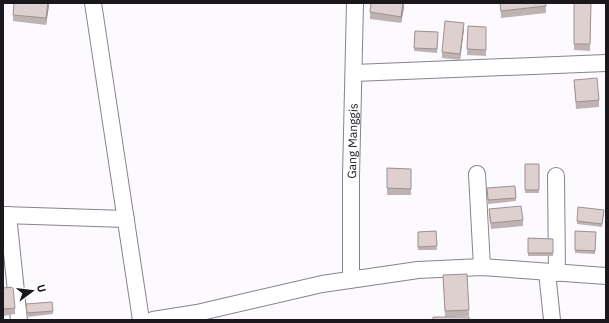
<svg xmlns="http://www.w3.org/2000/svg" width="609" height="323" font-family="'IBM Plex Sans',sans-serif">
  <rect width="100%" height="100%" fill="#fcfaff"/>
  <g fill="none" stroke-linecap="round" stroke-linejoin="round">
    <g stroke="#87838d" stroke-width="18">
      <g id="minor">
        <path d="M93 3 141 320"/>
        <path d="M354 73 606 63"/>
        <path d="M477 174 482 267"/>
        <path d="M556 176 557 273"/>
        <path d="M3 215 126 219"/>
        <path d="M8 215 19 320"/>
        <path d="M547 272 552 320"/>
        <path id="s1" d="M351 279V176L355 3"/>
        <path d="M153 320 197 313 322 284 418 270 482 267 606 276"/>
      </g>
    </g>
    <use href="#minor" stroke="#fff" stroke-width="16"/>
  </g>
  <path fill="#beb3b1" d="M49 3 46 25 13 21V15Z
    M404 3V7L401 23 370 19V12Z
    M500 3H546V13L501 18Z
    M574 3H591L590 51 574 50Z
    M468 26 486 27V56L467 55Z
    M464 29 460 60 442 58V52Z
    M415 31 438 32 437 53 414 51Z
    M574 80 599 100V107L576 109Z
    M525 164H539V193H525Z
    M387 168 411 169V195H387Z
    M487 192 516 198V201L488 204Z
    M489 209 523 220V226L491 229 489 216Z
    M604 213 602 227 577 224V221Z
    M436 231 437 250H418V232Z
    M575 231 596 232 595 254 575 253Z
    M528 238 553 239V256H528Z
    M443 275 469 310V316L445 317Z
    M3 288 15 308V314L3 316Z
    M26 304 53 311V314L27 317Z"/>
  <path fill="#9b9290" d="M48 3 49 6 46 25V18Z
    M403 3 404 7 401 23V17Z
    M464 23V29L460 60V54Z"/>
  <path fill="#ddd0ce" stroke="#9b9290" d="M14 3H48L46 18 13 15Z
    M371 3H403L401 17 370 12Z
    M500 3H546V6L501 11Z
    M574 3H591L590 44H574Z
    M445 21 464 23 460 54 442 52Z
    M468 26 486 27V50L467 49Z
    M415 31 438 32 437 49 414 48Z
    M597 78 599 100 576 102 574 80Z
    M525 164H539V190H525Z
    M387 168 411 169V189L387 188Z
    M515 186 516 198 488 200 487 188Z
    M521 206 523 220 491 223 489 209Z
    M578 207 604 210 602 224 577 221Z
    M436 231 437 246 418 247V232Z
    M575 231 596 232 595 251 575 250Z
    M528 238 553 239V253H528Z
    M467 274 469 310 445 311 443 275Z
    M13 287 15 308 3 309V288Z
    M52 302 53 311 27 313 26 304Z
    M433 317H469V320H433Z"/>
  <g text-anchor="middle" dominant-baseline="central" stroke-width="4" stroke-linejoin="round" paint-order="stroke">
    <g font-size="12" fill="#1a181c" stroke="#fff">
      <text stroke="none"><textPath href="#s1" startOffset="138">Gang Manggis</textPath></text>
    </g>
  </g>
  <rect width="609" height="323" fill="none" stroke="#1a181c" stroke-width="8"/>
  <g transform="translate(32 291) rotate(75)" stroke="#ffffff" stroke-width="3" paint-order="stroke">
  <path d="M0-3L7 15L0 10L-7 15Z" fill="#1a181c"/>
  <text y="-6" font-size="11" font-weight="bold" text-anchor="middle" fill="#1a181c">U</text>
  </g>
</svg>
